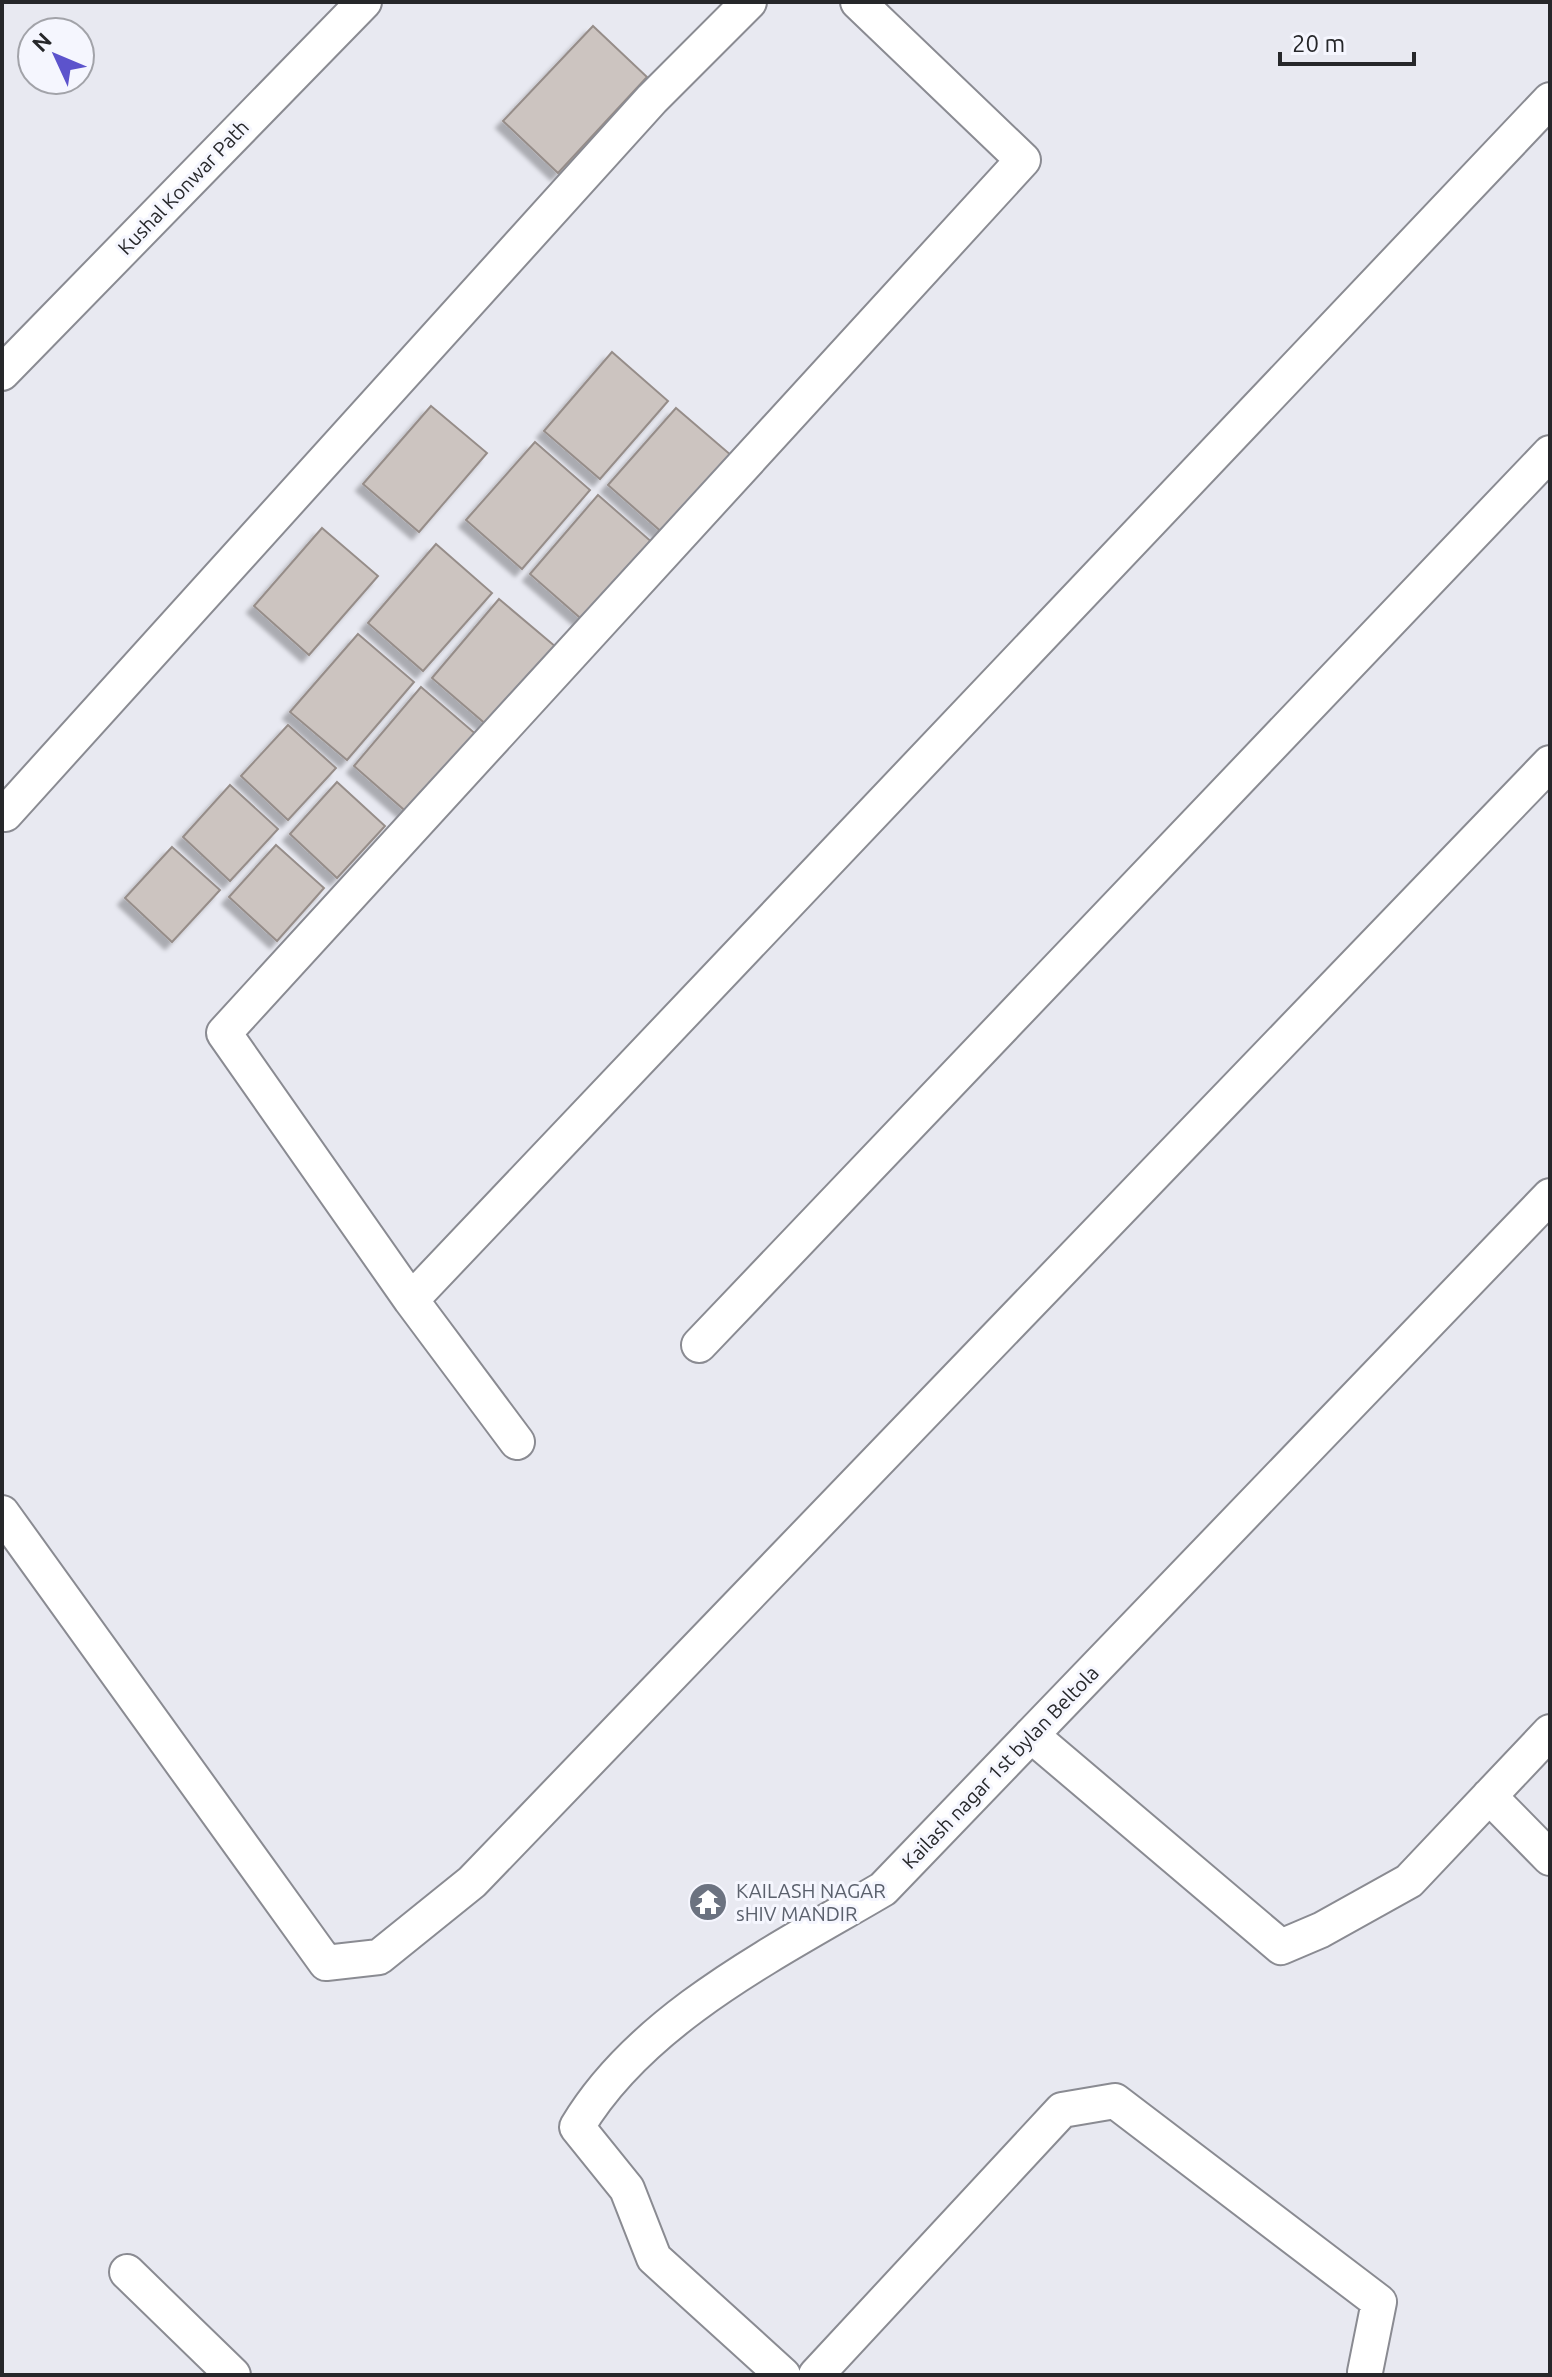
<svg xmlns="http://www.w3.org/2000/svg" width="1552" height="2377" font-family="Ubuntu,sans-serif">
  <defs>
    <filter id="shadow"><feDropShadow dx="-7" dy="7" stdDeviation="2" flood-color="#0004"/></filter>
  </defs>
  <rect width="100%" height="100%" fill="#e8e9f1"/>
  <path fill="#ccc4c0" stroke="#968d89" stroke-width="2" filter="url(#shadow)" d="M593 26 647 77 558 173 503 121Z
    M612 352 668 401 600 479 544 431Z
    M431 406 487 453 419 532 363 484Z
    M676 408 732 456 664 534 608 485Z
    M535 442 590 490 522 569 466 520Z
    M598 495 654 544 586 623 530 574Z
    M322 528 378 576 309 655 254 606Z
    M436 544 492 593 423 671 368 623Z
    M499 599 556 647 488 726 432 678Z
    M358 634 414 682 347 760 290 712Z
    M421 687 478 736 410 815 354 766Z
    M288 725 336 768 288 820 241 776Z
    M337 782 385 826 337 878 290 834Z
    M230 785 278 829 230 881 183 837Z
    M276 845 324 888 277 941 229 897Z
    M172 847 220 890 172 942 125 898Z"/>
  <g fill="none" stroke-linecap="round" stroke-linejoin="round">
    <g stroke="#8a8b92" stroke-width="38">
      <path id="street" d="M2 373 364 2
        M5 814 652 99 749 2
        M411 1300 1550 100
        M699 1345 1550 453
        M517 1442 411 1300 224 1033 1023 160 858 2
        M2 1513 326 1963 379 1957 472 1882 1550 763
        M1031 1735 1281 1947 1321 1930 1409 1881 1550 1732
        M1489 1796 1550 1858
        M127 2272 233 2375
        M783 2375 654 2258 627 2189 577 2127C642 2018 776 1952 883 1889L1550 1196
        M816 2375 1062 2110 1115 2101 1379 2302 1365 2372"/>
    </g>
    <use href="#street" stroke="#fff" stroke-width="34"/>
  </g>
  <defs>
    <g id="temple-disc" transform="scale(2)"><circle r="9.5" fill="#6b7280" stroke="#f5f6fe"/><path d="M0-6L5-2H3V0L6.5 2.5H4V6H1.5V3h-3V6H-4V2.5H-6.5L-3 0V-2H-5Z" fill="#fff"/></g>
  </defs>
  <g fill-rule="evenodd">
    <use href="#temple-disc" x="708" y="1902"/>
  </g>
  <g text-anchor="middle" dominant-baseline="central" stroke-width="6" stroke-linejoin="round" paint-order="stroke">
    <g font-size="20" fill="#26272a" stroke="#f5f6fe">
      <text transform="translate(183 187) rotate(-46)">Kushal Konwar Path</text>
      <text transform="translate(1000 1767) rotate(-46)">Kailash nagar 1st bylan Beltola</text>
    </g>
    <g font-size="20" fill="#5b616d" stroke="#f5f6fe" text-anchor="start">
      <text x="736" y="1890">KAILASH NAGAR<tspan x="736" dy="23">sHIV MANDIR</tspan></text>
    </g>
  </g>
  <rect width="1552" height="2377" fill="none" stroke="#26272a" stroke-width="8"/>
  <g transform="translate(56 56) rotate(314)"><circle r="38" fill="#f5f6fe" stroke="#a2a3a9" stroke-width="2"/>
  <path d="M0-6L14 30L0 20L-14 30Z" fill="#5c53cc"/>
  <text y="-12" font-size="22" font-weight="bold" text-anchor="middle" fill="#26272a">N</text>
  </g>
  <path d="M1280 52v12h134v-12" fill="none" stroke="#26272a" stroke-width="4"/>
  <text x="1292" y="52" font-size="24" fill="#26272a" stroke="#f5f6fe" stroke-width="6" paint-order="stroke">20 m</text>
</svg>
